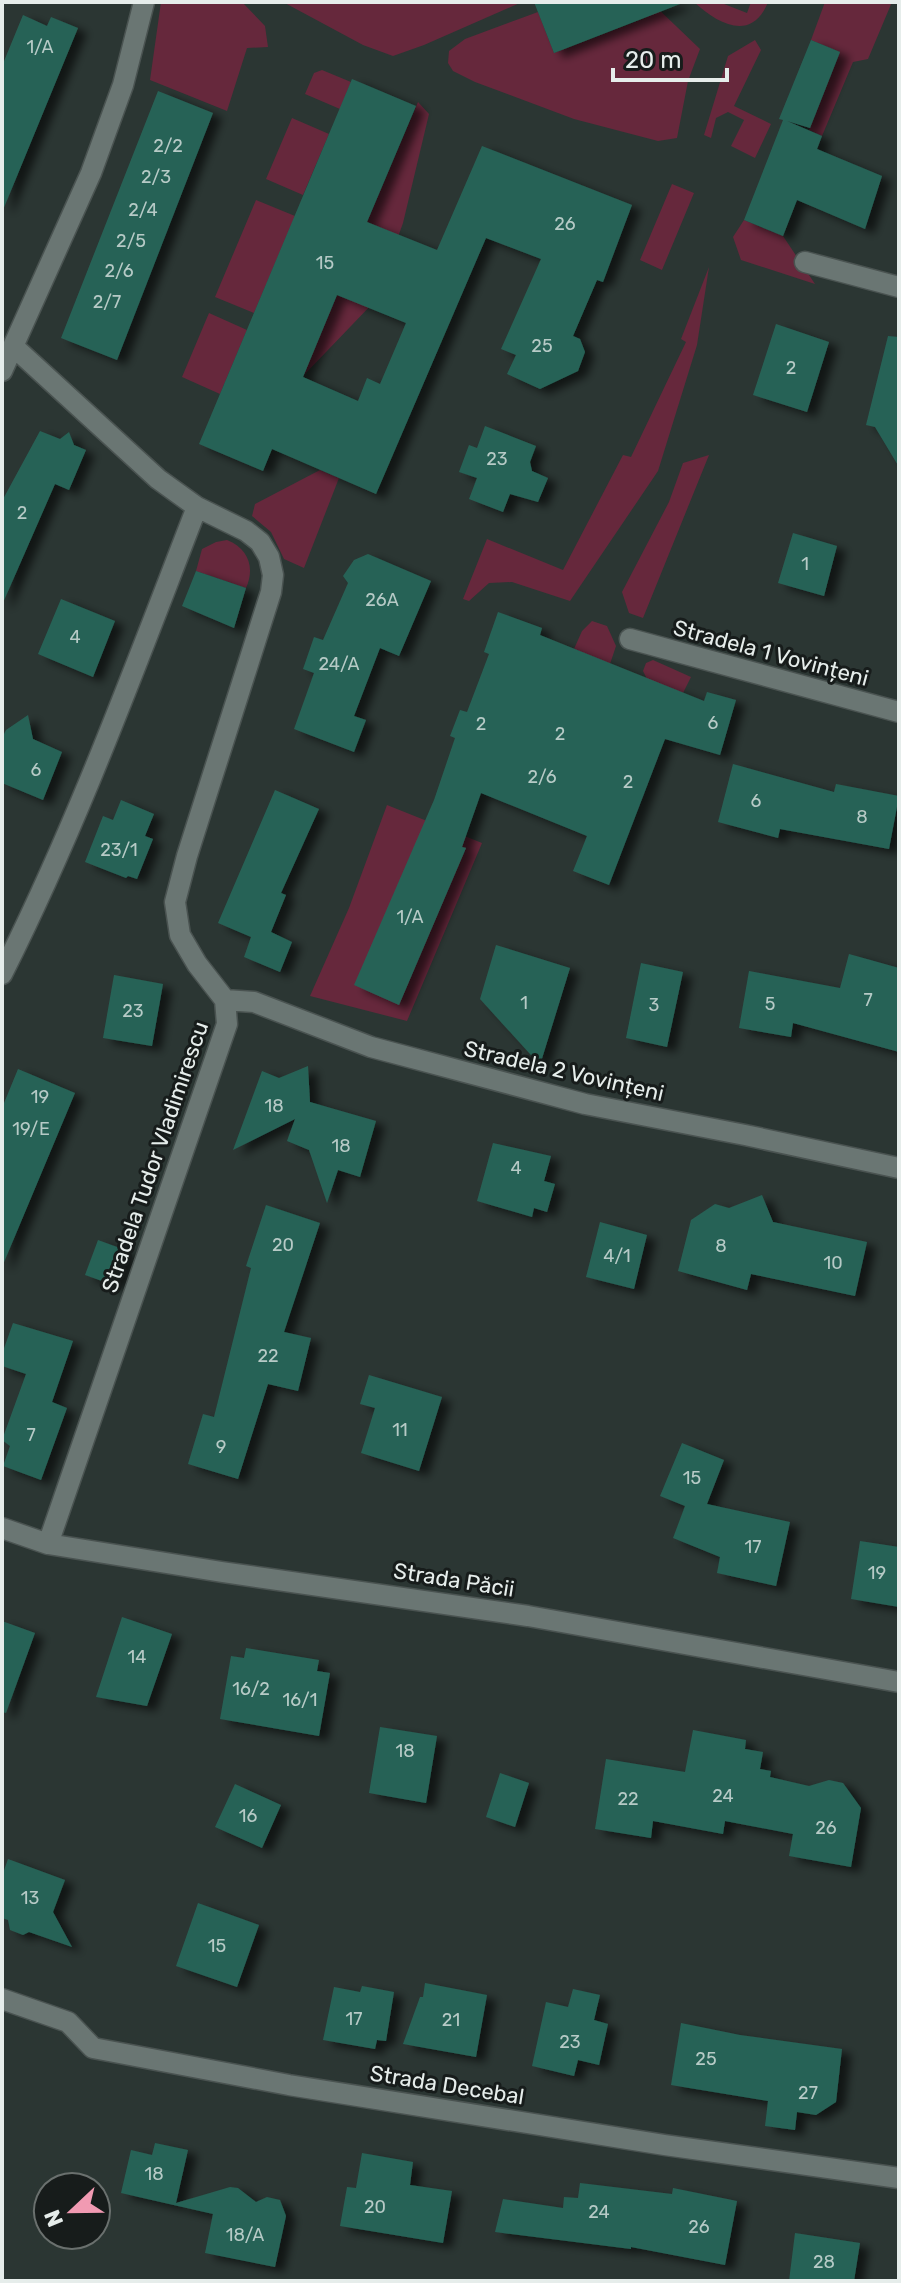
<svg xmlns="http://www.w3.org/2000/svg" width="901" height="2283" font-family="Rubik,sans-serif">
  <defs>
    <filter id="shadow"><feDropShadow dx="9" dy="5" stdDeviation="4" flood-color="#0009"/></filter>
  </defs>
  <rect width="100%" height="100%" fill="#2b3633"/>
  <path fill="#66283c" d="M161 2H242L265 26 268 47 247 48 227 111 150 80Z
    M283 2H522L424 45 393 56 363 45Z
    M694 2H719L747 13 751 2H768C752 42 719 25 694 2Z
    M825 2H892L868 59 853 62 822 136 809 130 840 52 811 40Z
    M653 4 700 49 688 81 677 138 658 141 574 119 475 82 453 71 448 63 449 51 465 39 538 12 554 53 645 18Z
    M755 40 761 50 734 106 771 124 755 158 731 146 744 120 728 112 716 118 711 138 704 135 728 56Z
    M322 70 351 82 340 109 305 94 314 73Z
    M418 102 429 114 403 223 375 301 303 376 337 295 358 303 389 231 367 222Z
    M292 118 329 134 303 195 266 179Z
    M672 184 694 193 662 270 640 260Z
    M256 200 295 216 254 313 215 297Z
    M744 220 783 236 815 284 741 260 733 237Z
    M709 267 697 345 658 471 570 601 512 582 489 583 469 601 463 599 487 539 563 570 623 455 631 457 686 342 681 339Z
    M209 313 247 330 220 394 182 377Z
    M709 455 643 618 629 613 622 592 669 502 683 463Z
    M320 470 339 478 304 568 284 559 271 532 252 516 255 504Z
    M227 540C249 549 255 568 246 588L196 571 202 549 216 542Z
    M592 621 607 626 616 646 610 664 574 649 582 631Z
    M653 660 691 677 683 693 647 679 643 671 646 663Z
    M387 805 482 843 407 1021 310 996 349 908Z"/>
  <path fill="#276256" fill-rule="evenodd" filter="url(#shadow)" d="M534 2H679L680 4 554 53Z
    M23 15 47 26 51 17 78 28 3 210 2 66Z
    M811 40 840 52 810 128 787 121 822 136 817 149 882 176 865 229 797 200 783 236 744 220 783 120 779 119Z
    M352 79 416 106 367 222 437 250 482 146 632 205 603 282 597 280 573 336 580 339 585 352 578 371 540 389 507 374 516 355 501 349 541 259 486 238 376 494 272 449 263 471 199 444ZM337 295 406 323 380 384 367 378 358 401 303 377Z
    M158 91 213 113 117 360 61 338Z
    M776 324 829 342 807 412 753 395Z
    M888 336 899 337V467L875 427 866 425Z
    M485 426 536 446 530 462 532 471 548 478 538 502 510 494 503 512 469 499 477 478 459 472 469 445 477 448Z
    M40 431 60 439 69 432 74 445 86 450 69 490 55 484 2 605V501Z
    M793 533 837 546 824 596 778 583Z
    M368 554 431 581 399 656 380 648 354 716 366 720 354 752 294 729 314 673 303 669 314 637 323 640 348 583 343 576 354 560Z
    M196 571 246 588 234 628 182 606Z
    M61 599 115 621 93 677 38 654Z
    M498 612 542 628 540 635 704 701 707 692 736 700 720 755 665 739 609 885 573 871 587 836 481 793 462 847 466 848 399 1005 354 985 434 800 455 738 450 736 460 710 467 712 489 654 484 652Z
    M28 715 33 739 62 752 43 800 2 783V738L6 730Z
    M733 764 834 792 836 784 899 796 889 849 780 829 778 838 718 822Z
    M275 790 319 809 281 893 286 895 271 932 292 942 280 972 244 957 251 937 218 923Z
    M121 800 154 814 145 836 153 839 137 879 128 876 126 878 85 862 103 816 113 820Z
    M496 945 570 968 540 1065 480 999Z
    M849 954 899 968V1052L793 1023 791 1037 739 1028 749 971 840 988Z
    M641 963 683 972 667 1047 626 1038Z
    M114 975 163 984 152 1046 103 1038Z
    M308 1066 310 1102 376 1121 360 1177 338 1170 327 1203 309 1150 287 1141 295 1119 233 1150 262 1071 279 1078Z
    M18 1069 75 1093 2 1267V1108Z
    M493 1143 551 1156 544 1181 555 1184 547 1212 534 1208 532 1217 477 1201Z
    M762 1195 773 1222 867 1242 855 1296 751 1274 747 1290 678 1271 691 1220 715 1204 729 1208Z
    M266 1205 320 1223 284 1332 311 1338 298 1391 268 1384 238 1479 188 1464 203 1414 214 1417 251 1268 246 1266Z
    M600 1222 647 1235 634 1289 586 1277Z
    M98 1240 128 1251 116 1286 85 1275Z
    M13 1323 73 1341 52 1402 67 1408 41 1480 3 1466 10 1446 2 1440 26 1374 2 1366V1354Z
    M369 1375 442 1397 419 1471 361 1453 375 1408 360 1404Z
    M682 1443 724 1460 707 1504 790 1522 776 1586 717 1573 720 1557 673 1538 685 1506 660 1496Z
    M860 1541 899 1547V1607L851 1599Z
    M122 1617 172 1634 147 1706 96 1697Z
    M2 1621 35 1633 6 1713 2 1712Z
    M246 1648 319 1660 317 1671 330 1673 319 1736 220 1719 231 1656 244 1658Z
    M380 1727 437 1736 426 1803 369 1793Z
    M693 1730 746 1740 745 1749 763 1752 760 1769 771 1771 770 1777 809 1786 829 1780 843 1783 861 1808 851 1867 789 1856 793 1834 725 1821 723 1834 653 1821 651 1838 595 1829 606 1759 685 1772Z
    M500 1773 529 1783 515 1827 486 1817Z
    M235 1784 281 1805 262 1848 215 1827Z
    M8 1859 65 1880 53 1912 72 1947 29 1932 23 1935 10 1930 8 1920 2 1918V1876Z
    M198 1903 259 1925 237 1987 176 1966Z
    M425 1983 487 1995 476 2057 403 2044 420 1997H423Z
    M362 1986 394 1992 386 2041 377 2040 375 2049 323 2040 334 1987 360 1992Z
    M573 1989 600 1995 594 2020 608 2024 599 2065 578 2060 574 2076 532 2066 546 2002 568 2007Z
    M681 2023 740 2035 842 2049 836 2102 816 2115 797 2112 795 2130 765 2126 768 2101 671 2085Z
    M155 2143 188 2150 176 2203 230 2187 238 2188 256 2202 267 2197 280 2200 286 2216 275 2267 205 2253 213 2214 121 2193 131 2150 152 2155Z
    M362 2153 413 2162 410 2185 452 2191 443 2243 340 2226 347 2187 356 2188Z
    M580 2183 672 2194 673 2188 737 2201 725 2265 631 2247V2249L495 2232 503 2199 563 2208 564 2197 578 2198Z
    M795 2233 860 2243 854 2281H789Z"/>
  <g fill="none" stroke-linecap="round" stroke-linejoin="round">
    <g stroke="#4a5351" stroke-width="23">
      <path id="street" d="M805 262 899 287
        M14 347 158 479 197 507 246 531 260 542 269 557 273 575 271 592 187 856 175 902 180 935 197 964 225 1000 227 1024 48 1544
        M2 371 91 173 123 85 144 2
        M630 639 899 712
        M2 974C78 823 136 664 197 507
        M225 1000 254 1002 371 1047 585 1104 745 1135 899 1168
        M2 1528 48 1544 222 1572 528 1616 899 1682
        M2 1999 68 2022 93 2048 289 2085 665 2145 899 2178"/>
    </g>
    <use href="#street" stroke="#6a7673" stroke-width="20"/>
  </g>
  <g text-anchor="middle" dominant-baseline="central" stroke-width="6" stroke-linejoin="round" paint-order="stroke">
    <g font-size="18" fill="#b6cac6">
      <text x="40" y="47">1/A</text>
      <text x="168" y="146">2/2</text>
      <text x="156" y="177">2/3</text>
      <text x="143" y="210">2/4</text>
      <text x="565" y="224">26</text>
      <text x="131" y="241">2/5</text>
      <text x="325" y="263">15</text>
      <text x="119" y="271">2/6</text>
      <text x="107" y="302">2/7</text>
      <text x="542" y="346">25</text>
      <text x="791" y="368">2</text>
      <text x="497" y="459">23</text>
      <text x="22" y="513">2</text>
      <text x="805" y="564">1</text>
      <text x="382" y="600">26A</text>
      <text x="75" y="637">4</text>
      <text x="339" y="664">24/A</text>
      <text x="713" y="723">6</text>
      <text x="481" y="724">2</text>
      <text x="560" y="734">2</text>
      <text x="36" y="770">6</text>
      <text x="542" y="777">2/6</text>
      <text x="628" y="782">2</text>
      <text x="756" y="801">6</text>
      <text x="862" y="817">8</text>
      <text x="119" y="850">23/1</text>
      <text x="410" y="917">1/A</text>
      <text x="868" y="1000">7</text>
      <text x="524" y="1003">1</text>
      <text x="770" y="1004">5</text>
      <text x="654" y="1005">3</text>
      <text x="133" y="1011">23</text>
      <text x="40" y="1097">19</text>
      <text x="274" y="1106">18</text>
      <text x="31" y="1129">19/E</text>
      <text x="341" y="1146">18</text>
      <text x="516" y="1168">4</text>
      <text x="283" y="1245">20</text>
      <text x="721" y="1246">8</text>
      <text x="617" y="1256">4/1</text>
      <text x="833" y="1263">10</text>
      <text x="268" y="1356">22</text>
      <text x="400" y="1430">11</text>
      <text x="31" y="1435">7</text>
      <text x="221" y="1447">9</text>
      <text x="692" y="1478">15</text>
      <text x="753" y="1547">17</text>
      <text x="877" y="1573">19</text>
      <text x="137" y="1657">14</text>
      <text x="251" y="1689">16/2</text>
      <text x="300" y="1700">16/1</text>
      <text x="405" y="1751">18</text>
      <text x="723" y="1796">24</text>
      <text x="628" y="1799">22</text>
      <text x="248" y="1816">16</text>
      <text x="826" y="1828">26</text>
      <text x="30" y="1898">13</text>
      <text x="217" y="1946">15</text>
      <text x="354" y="2019">17</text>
      <text x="451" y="2020">21</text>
      <text x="570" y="2042">23</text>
      <text x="706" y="2059">25</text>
      <text x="808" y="2093">27</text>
      <text x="154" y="2174">18</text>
      <text x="375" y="2207">20</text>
      <text x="599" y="2212">24</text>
      <text x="699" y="2227">26</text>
      <text x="245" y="2235">18/A</text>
      <text x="824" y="2262">28</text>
    </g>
    <g font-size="22" fill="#e6edeb" stroke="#171c1b">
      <text transform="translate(771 653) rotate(15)">Stradela 1 Vovințeni</text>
      <text transform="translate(564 1071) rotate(13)">Stradela 2 Vovințeni</text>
      <text transform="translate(155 1157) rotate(-71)">Stradela Tudor Vladimirescu</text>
      <text transform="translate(454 1580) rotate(9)">Strada Păcii</text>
      <text transform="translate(447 2085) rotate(9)">Strada Decebal</text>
    </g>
  </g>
  <rect width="901" height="2283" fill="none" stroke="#e6edeb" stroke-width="8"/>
  <g transform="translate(72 2211) rotate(248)"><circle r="38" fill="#171c1b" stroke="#6a706e" stroke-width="2"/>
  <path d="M0-6L14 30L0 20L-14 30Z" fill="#f19ab2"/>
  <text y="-12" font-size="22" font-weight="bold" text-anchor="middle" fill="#e6edeb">N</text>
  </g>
  <path d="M613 68v12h114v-12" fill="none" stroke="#e6edeb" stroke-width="4"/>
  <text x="625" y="68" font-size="24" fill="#e6edeb" stroke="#171c1b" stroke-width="6" paint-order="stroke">20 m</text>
</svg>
